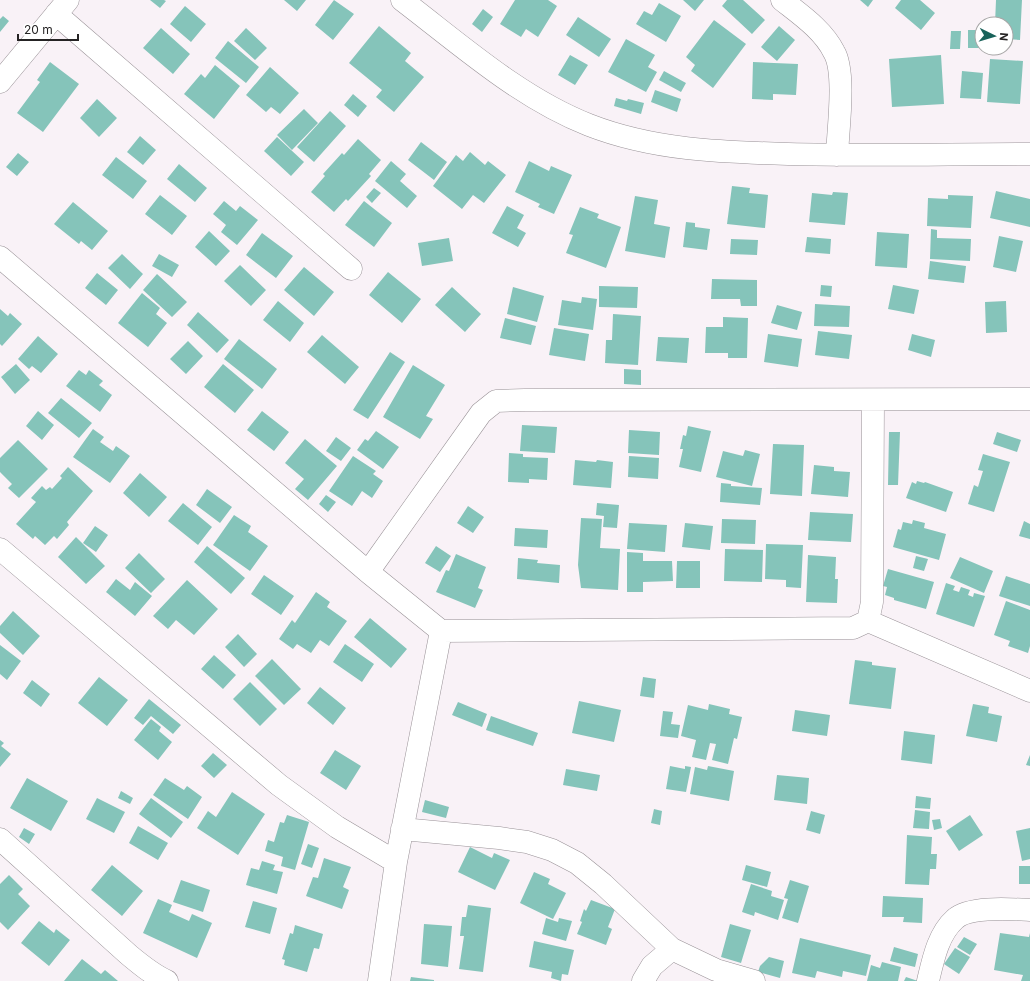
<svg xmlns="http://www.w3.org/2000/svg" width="1030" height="981" font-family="Inter,sans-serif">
  <rect width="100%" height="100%" fill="#f9f2f7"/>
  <path fill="#85c4ba" d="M150 0H164L166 1 160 8Z
    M284 0H306L297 11Z
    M334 0 354 14 333 40 315 25Z
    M515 0H548L557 6 538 37 526 29 521 37 500 24Z
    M683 0H704L695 11Z
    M727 0H743L765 20 752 34 722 6Z
    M860 0H873L868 7Z
    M901 0H920L935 13 921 30 895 8Z
    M996 0H1022L1020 40 1006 39V24H995Z
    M659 3 681 16 666 42 636 24 644 11 652 15Z
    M185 6 206 24 191 42 170 24Z
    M483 9 493 17 482 32 472 24Z
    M3 16 9 21 0 32V19Z
    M578 17 611 39 599 57 566 35Z
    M714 20 746 44 713 88 691 71 695 65 686 57Z
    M379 26 411 53 405 61 424 77 394 112 376 97 382 90 349 63Z
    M779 26 795 40 777 61 761 47Z
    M161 28 190 54 173 74 143 48Z
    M246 28 267 48 255 60 234 41Z
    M968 30H982V48H968Z
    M951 31H961L960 49H950Z
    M626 39 655 55 648 67 657 72 646 92 608 72Z
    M228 41 259 67 246 83 215 58Z
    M570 55 588 65 575 85 558 75Z
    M941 55 944 104 892 107 889 59Z
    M990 59 1023 61 1020 104 987 102Z
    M50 62 79 84 43 132 17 113 40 82 37 80Z
    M753 62 798 64 796 95 773 94V100L752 99Z
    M215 65 240 86 214 119 184 94 201 74 205 78Z
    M270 67 299 93 280 114 271 107 266 112 246 95Z
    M664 71 686 83 681 92 659 80Z
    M962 71 983 73 981 99 960 98Z
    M655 90 681 99 677 112 651 102Z
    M353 94 367 106 358 117 344 105Z
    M616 98 627 101 628 99 644 103 641 114 614 106Z
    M97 99 117 118 99 137 80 118Z
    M304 109 318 123 292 150 277 135Z
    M330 111 346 126 314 162 297 147Z
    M140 136 156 150 143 165 127 152Z
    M277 137 304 162 291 176 264 151Z
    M358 139 381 160 369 174 371 176 348 201 346 199 334 212 311 192 325 176 323 174 342 153 344 155Z
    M421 142 447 162 434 180 408 160Z
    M470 152 485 165 488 161 506 175 484 203 473 195 462 209 433 186 456 155 463 161Z
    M18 153 29 162 17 176 6 167Z
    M116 157 147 181 133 199 102 175Z
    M391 161 406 174 400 181 417 196 407 208 375 181Z
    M529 161 549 171 551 166 572 175 554 214 538 207 540 204 515 192Z
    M179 164 207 188 195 202 167 179Z
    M732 186 750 188 749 193 768 195 765 228 727 224Z
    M374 188 381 193 372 203 366 197Z
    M996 191 1030 199V227L990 218Z
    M833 192 848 193 845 225 809 222 812 193 832 195Z
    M160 195 187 216 172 235 145 214Z
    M948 195 973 196 971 228 927 226 928 198 948 199Z
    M635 196 658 200 654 224 670 227 665 258 625 251Z
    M224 201 236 211 240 206 258 220 237 245 221 232 226 225 213 214Z
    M364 201 392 223 374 247 345 225Z
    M73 202 108 231 92 250 81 241 79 244 54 224Z
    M507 206 524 215 517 228 526 233 518 247 492 233Z
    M580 207 599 214 597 218 621 227 606 268 566 253 573 235 569 234Z
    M686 222 695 223V227L710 229 707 250 683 247Z
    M931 229 937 230V238L971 239 970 261 930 259Z
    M209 231 230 251 216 266 195 247Z
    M877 232 909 234 907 268 875 266Z
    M262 233 293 256 276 278 246 255Z
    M999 236 1023 241 1016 272 993 267Z
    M807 237 831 239 830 254 805 252Z
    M449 238 453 261 422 266 418 243Z
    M731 239 758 240 757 255 730 254Z
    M122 254 143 274 130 289 108 268Z
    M159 254 179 265 172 277 152 266Z
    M930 261 966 266 964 283 928 279Z
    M240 265 266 290 251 306 224 281Z
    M304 267 334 292 314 316 284 290Z
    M388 272 421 299 402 323 369 295Z
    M97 273 118 290 106 305 85 288Z
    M157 274 187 302 172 317 143 290Z
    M712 279 757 280V306H741L740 299H711Z
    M821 285 832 286 831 297 820 296Z
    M893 285 919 290 914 314 888 309Z
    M599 286 638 287 637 308 599 307Z
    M452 287 481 314 465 332 435 305Z
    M513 287 544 296 537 322 507 314Z
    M142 293 160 308 156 314 167 323 148 347 118 323Z
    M582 297 597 299 593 330 558 325 562 300 581 303Z
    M278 301 304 323 290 342 263 320Z
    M1006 301 1007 332 986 333 985 302Z
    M815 304 850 306 849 327 814 326Z
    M777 305 802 312 797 330 771 323Z
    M0 309 8 316 10 313 22 324 2 346 0 344Z
    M198 312 229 340 217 353 187 325Z
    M613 314 641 316 638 365 605 363 606 340H612Z
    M723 317 748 318 747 358H728V353H705L706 327H723Z
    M505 318 536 326 531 345 500 338Z
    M554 328 589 334 585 361 549 355Z
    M818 331 852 335 849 359 815 355Z
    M768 334 802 339 798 367 764 362Z
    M912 334 935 340 931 357 908 350Z
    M322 335 359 367 345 384 307 352Z
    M38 336 58 354 41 373 32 366 29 369 18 359Z
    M658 337 689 338 687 363 656 361Z
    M239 339 277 369 262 389 224 359Z
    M188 341 203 356 186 374 170 359Z
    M390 352 405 362 368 419 353 410Z
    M16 364 30 380 15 394 1 377Z
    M223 364 254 390 235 413 204 387Z
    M413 365 445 385 426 416 433 419 420 439 383 417Z
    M624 369 641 370V385L624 384Z
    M79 370 86 375 89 370 103 381 99 385 112 395 100 412 66 386Z
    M61 398 92 423 79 438 48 413Z
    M38 411 54 425 42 440 26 426Z
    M262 411 289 432 274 451 247 430Z
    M522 425 557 427 555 453 520 451Z
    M688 426 711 431 701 472 679 467 683 449H680L683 435 686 436Z
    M93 429 104 437 100 442 113 451 116 446 130 456 110 483 73 457Z
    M629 430 660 432 659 455 628 453Z
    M376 431 399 447 383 469 357 450 365 439 368 441Z
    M889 432H900L898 485H888Z
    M997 432 1021 440 1017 452 993 444Z
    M336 437 351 448 341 461 326 451Z
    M305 439 337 466 308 500 295 489 304 479 285 463Z
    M18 440 48 469 19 498 8 488 12 484 0 472V458Z
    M773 444 804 445 802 496 770 494Z
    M745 450 760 454 752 486 716 477 723 451 743 456Z
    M509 453 523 454V457L548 458 547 480 529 479V483L508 482Z
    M983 454 1010 462 994 512 968 504 974 485 978 487 983 471 978 470Z
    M353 456 376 471 373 474 383 481 372 498 362 491 352 506 329 491Z
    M629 456 659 458 658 479 628 477Z
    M575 460 596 462 597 460 613 462 611 488 573 485Z
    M814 465 834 467V471L850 472 848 497 811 494Z
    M68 467 93 491 67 522 69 525 57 539 54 536 45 545 35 536 33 539 16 524 36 502 31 498 42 486 46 490 50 487 52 489 62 478 60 476Z
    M140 473 167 497 149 517 123 493Z
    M917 481 924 483 925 482 953 492 946 512 906 498 912 482 916 484Z
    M721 483 731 484V486L762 488 760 505 720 502Z
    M207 489 232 507 220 523 196 505Z
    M326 495 336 502 328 512 319 504Z
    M183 503 212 527 198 545 168 521Z
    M597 503 619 505 617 528 603 527 604 516 596 515Z
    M468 506 484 517 473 533 457 523Z
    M810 512 853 514 851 542 808 540Z
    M234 515 251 526 248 532 268 546 250 571 213 545Z
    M581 518 602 519 600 548 620 549 618 590 581 588 578 565Z
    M722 519 756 520 755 544 721 543Z
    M913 520 925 523 924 528 946 534 939 560 893 547 898 529 901 530 903 522 912 524Z
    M1024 521 1030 524V539L1019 536Z
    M629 523 667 525 665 552 627 549Z
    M685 523 713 526 710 550 682 547Z
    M95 526 108 535 96 552 83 543Z
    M515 528 548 530 547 548 514 546Z
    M76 537 105 566 86 584 58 557Z
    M766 544 803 545 801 588 786 587V580L765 579Z
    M207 546 245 578 231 594 194 562Z
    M436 546 451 556 440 572 425 563Z
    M725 549 763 550 762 582 724 581Z
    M627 552 643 553V561H672L673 581 643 582V592H627Z
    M139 553 165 579 151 593 125 568Z
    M456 554 486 567 478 588 483 590 475 608 436 592 446 570 449 571Z
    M808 555 836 557 835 579H838L837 603 806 602Z
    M916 556 928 559 924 571 913 568Z
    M960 557 993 571 984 593 950 578Z
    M518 558 538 560 537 563 560 565 559 583 517 579Z
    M677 561H700V588H676Z
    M888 569 934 582 926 609 894 600V598L885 595 887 587 883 586Z
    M264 575 294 596 281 615 251 594Z
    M1006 576 1030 584V606L999 596Z
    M116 579 130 590 135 582 152 596 135 616 106 592Z
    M187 580 218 609 194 635 176 620 168 629 153 616Z
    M946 583 955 586 953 590 959 592 961 587 970 590 968 595 973 597 974 593 985 596 974 627 936 614Z
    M316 592 330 602 327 607 347 621 329 646 320 640 311 653 297 644 293 649 279 639 292 620 295 623Z
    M1006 601 1030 610V646L1028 653 1008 646 1010 641 994 635Z
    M13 611 40 636 23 655 0 633V626Z
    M370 618 407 649 391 668 354 637Z
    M238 634 257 654 244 667 225 647Z
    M345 644 374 664 362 682 333 662Z
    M0 645 21 661 7 680 0 674Z
    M214 655 236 675 223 689 201 669Z
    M272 659 301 689 284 705 255 676Z
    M855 660 872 662V665L896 668 891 709 849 704Z
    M99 677 128 700 107 726 78 703Z
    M643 677 656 679 654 698 640 696Z
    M32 680 50 694 41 707 23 693Z
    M250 682 277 709 260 726 233 699Z
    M320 687 346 708 333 725 307 703Z
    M149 699 181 725 173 734 151 716 143 725 134 718Z
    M579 701 621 710 614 742 572 733Z
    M458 702 487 714 482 727 452 715Z
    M709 704 730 709 729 714 742 717 737 739 734 738 728 764 712 760 716 744 710 743 706 760 692 757 696 740 681 736 688 705 708 710Z
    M973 704 989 707 988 713 1002 716 997 742 966 736Z
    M795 710 830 715 827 736 792 731Z
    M663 711 673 712 671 724 680 725 678 738 660 736Z
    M491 716 538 733 533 746 486 730Z
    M151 719 161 727 159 731 172 742 158 760 134 740Z
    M904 731 935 735 932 764 901 760Z
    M0 740 4 743 1 746 11 754 0 767Z
    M335 750 361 766 346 790 320 773Z
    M213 753 227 765 214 778 201 766Z
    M1030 755V766L1026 765Z
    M670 766 685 769V766L691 767 686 792 666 789Z
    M708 766 734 771 729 801 690 794 695 767 707 770Z
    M566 769 600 775 597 791 563 785Z
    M777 775 809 778 807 804 774 800Z
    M27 778 68 801 51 831 10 808Z
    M165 778 184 790 187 786 202 797 188 819 153 795Z
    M121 791 133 798 130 804 118 798Z
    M232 792 265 814 238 855 197 828 208 811 216 817Z
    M916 796 931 798 930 809 915 808Z
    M97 798 125 812 114 833 86 819Z
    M151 798 183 822 171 838 139 814Z
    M425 800 449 807 446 818 422 812Z
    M654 809 662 811 660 825 651 823Z
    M915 810 930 812 929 829 913 828Z
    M811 811 825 815 820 834 806 830Z
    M287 815 309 822 295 870 281 866 283 857 265 851 268 840 274 842 280 822 284 823Z
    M970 815 983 835 959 851 946 831Z
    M940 819 942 828 934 830 932 820Z
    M138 826 168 843 158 860 129 843Z
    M24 828 35 834 29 844 19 837Z
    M1030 828V859L1022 861 1016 831Z
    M907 835 932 837 931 854H937L936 869H930L929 885 905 884Z
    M308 844 319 848 312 868 301 864Z
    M470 847 492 858 494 853 510 860 495 890 458 872Z
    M324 858 351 867 343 887 349 890 342 909 306 896 313 877 318 878Z
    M262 861 275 865 273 870 283 872 277 894 246 885 251 868 259 870Z
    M112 865 143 891 122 916 91 890Z
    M746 865 771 872 767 887 742 880Z
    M1019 866H1030V884H1019Z
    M534 872 550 879 548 884 566 893 553 919 520 903Z
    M9 875 23 889 18 894 30 906 8 930 0 922V884Z
    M181 880 210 890 203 912 173 902Z
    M790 880 809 886 798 923 782 918 788 899 784 898Z
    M751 884 772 891 771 896 784 900 778 920 755 912 754 916 742 912Z
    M883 896 923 898 922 923 903 922 904 917H882Z
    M158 899 172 905 169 912 189 921 192 914 212 923 197 958 143 933Z
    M591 900 615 909 608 927 612 929 606 945 577 934 582 922 580 921 584 909 586 911Z
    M253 901 277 908 270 934 245 927Z
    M468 905 491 908 483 972 459 969 464 936H460L462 917H466Z
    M546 918 558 922 559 918 572 921 566 941 542 934Z
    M39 921 54 933 56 929 70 940 49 966 21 943Z
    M424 924 452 926 448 967 421 964Z
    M730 924 751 930 741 963 721 957Z
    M295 925 323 934 319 949 314 948 307 972 284 965 285 960 282 959 290 933 293 934Z
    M1000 933 1029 937 1030 933V981H1021L1023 975 994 970Z
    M964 937 977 944 970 955 957 947Z
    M800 938 871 955 866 976 843 971 842 977 817 971 815 978 792 973Z
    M534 941 574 950 568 975 562 974 561 981 551 978 552 972 529 967Z
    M894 947 918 954 915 967 890 961Z
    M955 948 970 957 959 974 944 964Z
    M769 957 784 961 780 978 758 972 760 966Z
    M82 959 101 974 105 970 118 981H64Z
    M882 962 901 967 898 981H867L871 965 880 968Z
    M411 977 434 980V981H410Z
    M906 977 918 981H904Z"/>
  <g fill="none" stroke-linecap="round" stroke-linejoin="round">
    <g stroke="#999297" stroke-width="23">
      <path id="minor" d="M402 0C461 45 520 98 589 125 653 150 720 152 788 154 868 156 949 154 1030 154
        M782 0C801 15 823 30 834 52 846 72 838 130 837 155
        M56 14 351 269
        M0 82 68 0
        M0 257 368 572 441 631 853 628 868 621 872 602 873 400
        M0 549 279 785 337 827 396 862
        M368 572 481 413 496 401 525 400 1030 399
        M868 621 1030 691
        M402 829 499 838 527 842 552 850 577 863 603 884 672 949 716 970 754 981
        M0 839 129 955C141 965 153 975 167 981
        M379 981 396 862 441 631
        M643 981 652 966 672 949
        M928 981C933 960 938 934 955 919 969 906 1011 909 1030 910"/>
    </g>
    <use href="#minor" stroke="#fff" stroke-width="22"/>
  </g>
  <g transform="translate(994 36) rotate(95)"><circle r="19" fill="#ffffff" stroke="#a8a7a7"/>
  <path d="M0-3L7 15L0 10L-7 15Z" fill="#18625a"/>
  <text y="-6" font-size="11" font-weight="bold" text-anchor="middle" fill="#252324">N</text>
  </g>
  <path d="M18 34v6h60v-6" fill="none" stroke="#252324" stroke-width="2"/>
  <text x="24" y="34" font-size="12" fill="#252324" stroke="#ffffff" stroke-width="3" paint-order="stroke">20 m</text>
</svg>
